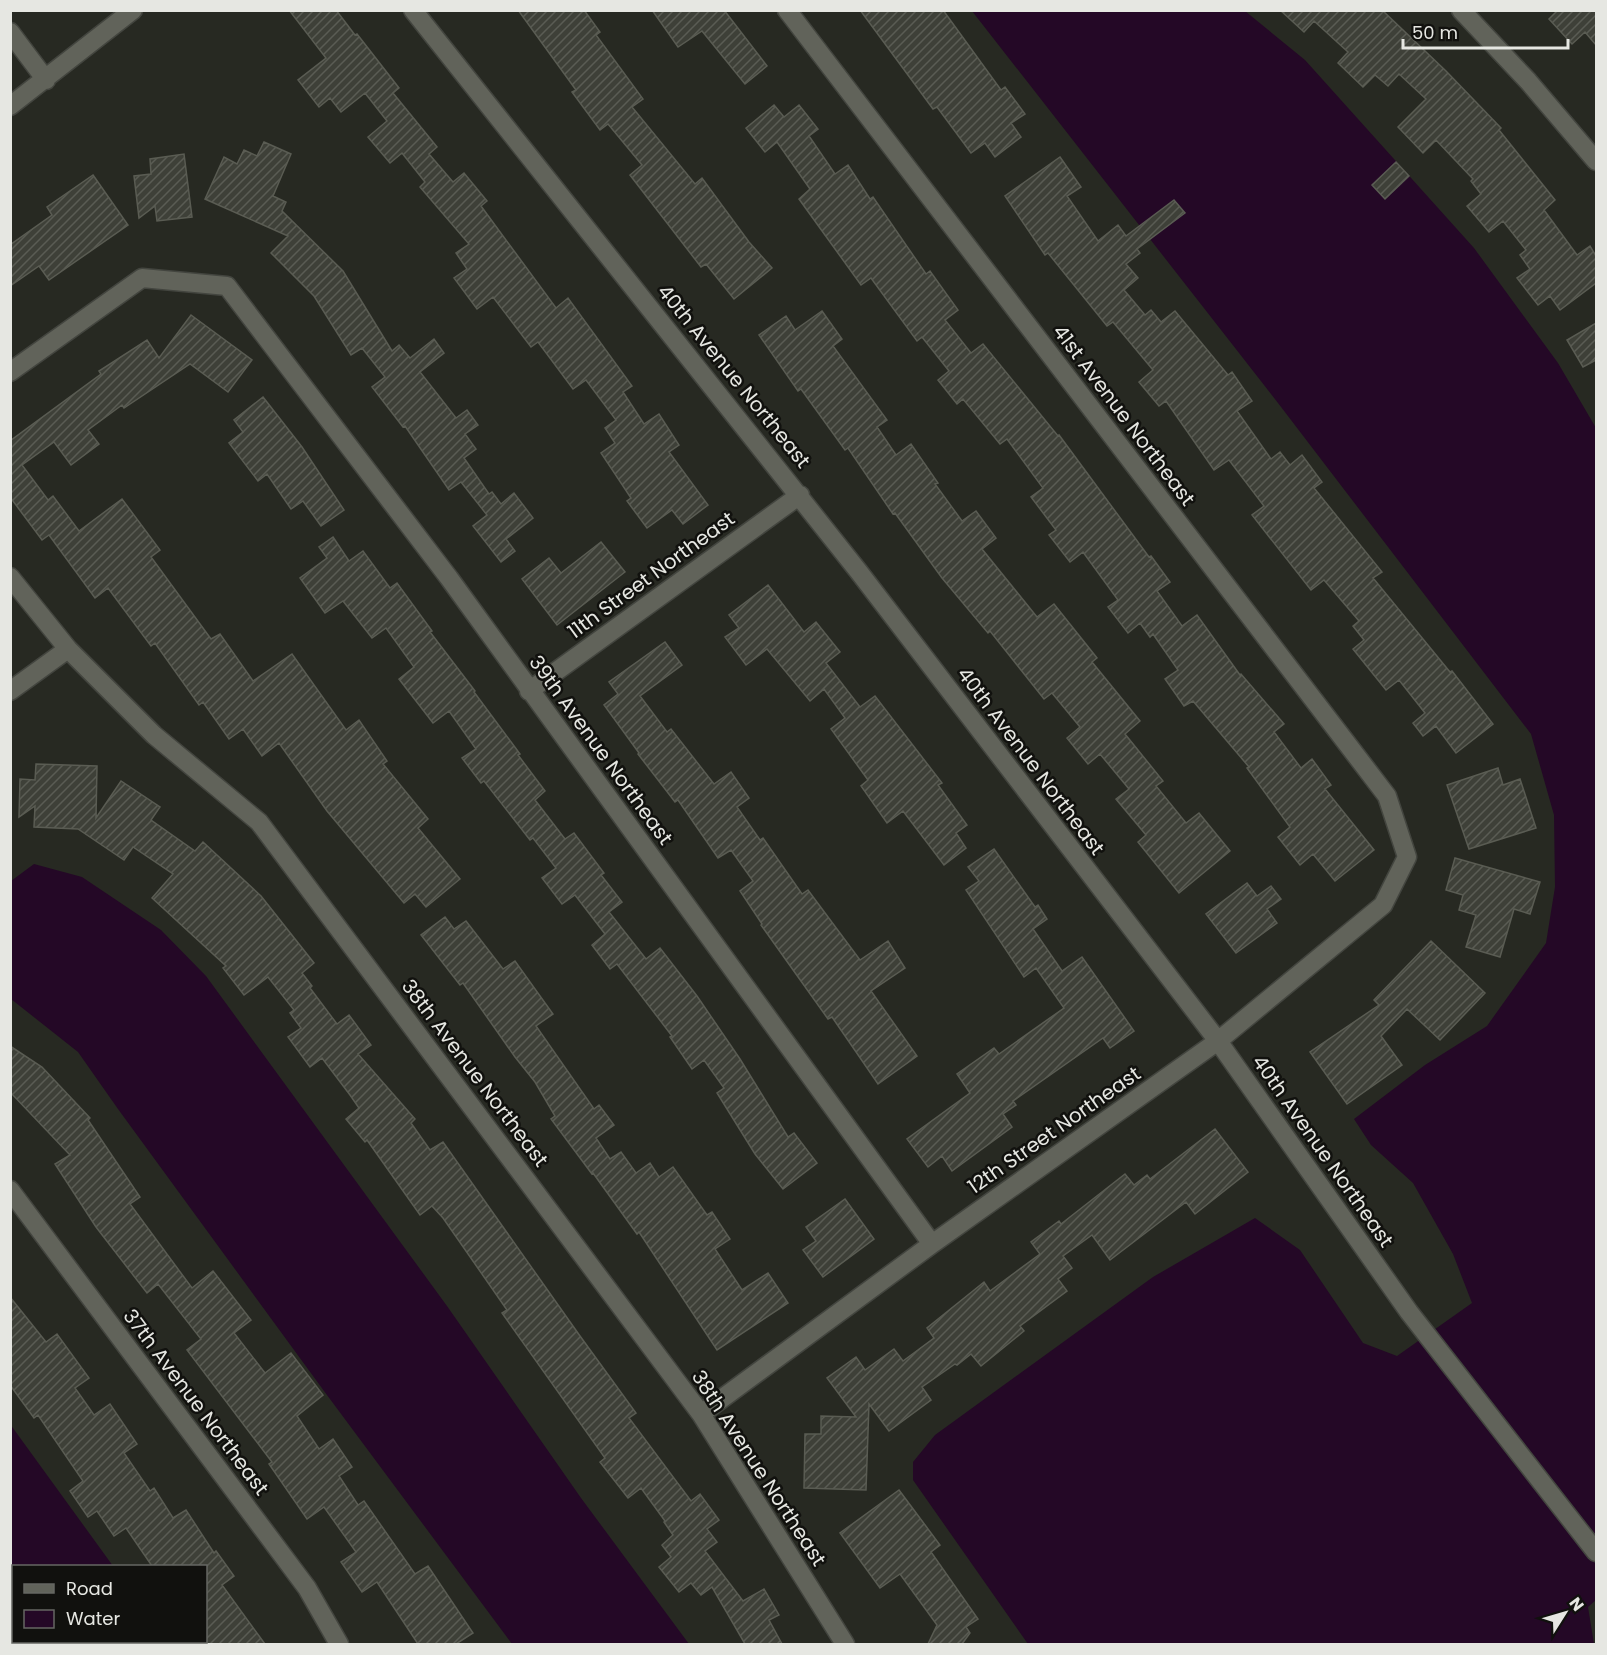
<svg xmlns="http://www.w3.org/2000/svg" width="1607" height="1655" font-family="Poppins,sans-serif">
  <defs>
    <pattern id="building-hatch" width="6" height="6" patternUnits="userSpaceOnUse" patternTransform="scale(1.5)"><rect width="6" height="6" fill="#3e4038"/><path d="M-1 1l2-2M0 6l6-6M5 7l2-2" fill="none" stroke="#5a5c54"/></pattern>
  </defs>
  <rect width="100%" height="100%" fill="#272922"/>
  <path fill="#240826" d="M972 11H1245L1305 60 1474 248 1558 363 1596 428V1600L1588 1607 1594 1644H1028L913 1480V1462L935 1435 1153 1277 1255 1218 1300 1250 1363 1343 1397 1356 1472 1303 1453 1254 1413 1183 1371 1145 1354 1119 1425 1065 1487 1026 1546 943 1555 887 1554 815 1531 734 1278 403Z
    M34 864 82 877 161 930 206 976 447 1306 581 1498 689 1644H512L324 1391 118 1109 78 1052 11 999V881Z
    M10 1424 113 1566H14V1642H166L169 1644H11Z"/>
  <path fill="url(#building-hatch)" stroke="#5a5c53" stroke-width="1.5" d="M289 10H336L355 35 357 34 399 88 393 93 437 147 429 154 453 182 464 173 487 201 481 206 556 308 568 298 632 386 623 392 644 424 659 414 679 445 669 452 708 505 683 524 672 510 647 528 627 501 631 498 601 453 615 443 605 428 616 420 586 380 573 389 538 342 531 347 493 297 477 309 454 278 467 269 456 253 469 244 420 187 425 182 402 153 390 163 368 137 387 121 365 93 341 112 330 98 319 107 298 80 326 58Z
    M518 10H584L600 32 596 35 643 99 632 107 695 184 702 178 749 242 772 268 734 299 706 264 701 267 630 175 642 165 608 124 600 130 572 92 576 90Z
    M652 10H724L767 66 745 84 702 31 678 47Z
    M860 10H943L1001 90 1005 87 1025 114 1011 123 1021 137 995 157 985 143 971 153 937 107 933 109Z
    M1280 10H1382L1446 71 1501 128 1499 130 1555 200 1544 210 1577 255 1590 246 1596 256V283L1560 310 1550 296 1538 305 1517 278 1530 269 1520 255 1526 250 1503 221 1489 232 1467 206 1481 194 1471 181 1473 179 1436 140 1423 153 1398 127 1426 99 1399 74 1388 86 1375 75 1363 87 1338 63 1348 52 1314 21 1304 32Z
    M1558 10H1596V45L1585 32 1572 44 1549 19Z
    M774 105 784 117 799 105 818 129 809 136 835 174 848 165 870 199 873 197 926 274 930 271 958 310 945 320 971 353 983 344 1058 436 1059 435 1149 557 1151 556 1170 582 1157 591 1182 626 1197 615 1240 675 1241 674 1284 724 1274 732 1301 768 1312 759 1331 785 1325 789 1374 850 1335 881 1313 854 1300 865 1278 837 1290 827 1247 768 1249 767 1193 701 1184 706 1165 679 1178 670 1153 634 1150 637 1140 623 1128 633 1108 607 1118 600 1083 552 1070 562 1049 535 1056 530 1031 497 1043 488 1007 439 1000 444 963 399 957 404 938 380 949 371 922 337 917 341 871 278 861 285 799 199 810 189 777 142 765 152 746 128Z
    M264 142 291 154 273 196 286 202 282 211 343 271 392 351 399 345 410 358 434 339 444 353 420 372 456 418 467 410 478 425 465 434 476 449 464 458 489 494 492 492 501 504 514 493 533 518 506 539 515 551 501 562 473 526 487 515 461 482 449 490 405 426 403 427 372 387 385 377 362 348 351 355 314 296 271 253 288 236 205 199 224 157 237 164 244 150 257 156Z
    M184 154 192 217 157 221 155 206 139 218 134 176 151 174 150 159Z
    M1060 157 1081 187 1067 196 1098 241 1118 225 1126 236 1174 200 1185 213 1137 249 1140 253 1126 264 1138 278 1124 290 1145 315 1151 310 1161 322 1175 311 1228 375 1232 372 1252 401 1237 411 1271 459 1280 452 1290 465 1302 455 1322 482 1314 488 1382 572 1373 578 1450 672 1452 671 1493 724 1456 753 1436 726 1423 736 1413 723 1425 713 1399 680 1386 690 1353 649 1364 640 1353 626 1359 621 1324 580 1311 590 1252 515 1264 506 1229 460 1214 470 1166 401 1159 406 1139 382 1153 370 1113 322 1107 326 1048 253 1045 255 1005 196Z
    M1396 162 1409 176 1385 199 1372 185Z
    M93 175 128 225 49 280 39 266 10 286V245L52 215 47 207Z
    M822 311 842 339 833 346 887 420 877 427 896 455 911 444 938 483 935 484 962 521 976 511 996 538 982 549 1037 617 1054 604 1097 658 1092 662 1140 721 1125 734 1163 781 1156 786 1186 823 1199 813 1230 851 1179 893 1138 842 1146 835 1116 799 1129 789 1100 754 1088 764 1067 738 1080 727 1052 693 1044 699 990 631 988 633 942 578 895 513 893 514 848 448 845 450 801 389 798 391 759 335 786 316 795 330Z
    M191 315 252 360 228 392 190 364 124 408 122 405 88 430 99 444 71 465 54 442 22 465 48 500 53 496 79 531 122 499 160 550 151 557 211 639 220 634 253 681 292 654 346 730 359 720 387 761 383 764 428 819 418 828 460 879 426 907 415 894 404 903 327 811 279 743 262 756 243 729 229 739 203 702 199 705 155 643 151 646 108 588 95 598 49 535 42 540 10 497V441L101 374 99 371 147 340 159 358Z
    M1596 323V360L1583 367 1567 340Z
    M263 397 302 447 344 510 321 526 303 501 291 509 267 474 258 481 229 443 243 432 234 420Z
    M333 537 349 561 363 551 390 588 397 583 432 631 430 632 475 691 474 692 520 754 518 755 545 791 535 800 565 839 574 833 604 873 601 875 622 902 609 912 646 959 660 948 697 996 740 1059 788 1137 794 1133 817 1163 783 1189 755 1154 717 1093 724 1088 704 1060 692 1069 670 1037 672 1036 617 964 610 969 592 945 605 934 575 895 562 904 542 878 556 868 533 838 530 840 484 781 481 783 462 758 476 749 449 711 433 723 399 679 414 667 386 628 372 638 343 601 325 613 300 578 327 558 319 547Z
    M601 542 625 572 557 625 522 579 549 558 561 573Z
    M768 585 804 632 816 622 840 652 826 663 860 707 875 696 942 783 938 785 967 825 956 833 966 848 944 865 903 811 887 823 861 786 868 780 831 729 845 718 824 689 810 701 767 649 746 665 725 637 739 628 729 615Z
    M665 642 682 665 640 696 667 732 671 729 714 784 731 772 749 798 737 807 760 840 763 838 802 894 808 890 860 960 888 941 905 968 871 991 917 1056 878 1084 832 1017 828 1019 761 925 762 924 740 891 753 881 731 850 718 858 678 800 675 802 638 754 639 753 604 705 618 694 609 682Z
    M36 764 97 766 96 818 121 781 160 807 151 820 195 851 203 842 261 896 314 963 302 973 312 986 310 988 337 1024 349 1015 371 1045 358 1054 415 1119 411 1123 430 1150 443 1142 580 1336 636 1413 629 1418 691 1501 700 1494 719 1520 707 1529 717 1542 705 1551 743 1601 764 1589 779 1615 769 1620 782 1644H745L712 1587 701 1595 691 1583 679 1592 659 1567 671 1557 662 1545 673 1535 664 1522 665 1521 641 1488 628 1498 600 1462 605 1458 502 1313 507 1310 443 1218 432 1206 420 1215 367 1140 365 1142 346 1119 359 1108 350 1095 322 1058 310 1067 288 1037 301 1028 290 1013 294 1010 268 977 244 995 223 968 226 966 152 898 173 874 133 847 124 860 78 829 34 827 35 806 19 817 20 779 35 780Z
    M1498 768 1503 785 1520 779 1536 828 1469 849 1447 785Z
    M994 849 1035 907 1038 905 1047 919 1033 929 1062 971 1082 957 1134 1031 1110 1048 1103 1038 1013 1101 1016 1105 1003 1114 1012 1127 952 1171 942 1156 928 1167 907 1139 970 1093 957 1074 994 1048 999 1054 1064 1008 1036 968 1024 977 966 890 979 881 968 867Z
    M1455 858 1540 882 1530 914 1514 909 1500 957 1466 947 1476 915 1459 910 1463 895 1446 890Z
    M1247 883 1257 896 1271 886 1281 899 1267 909 1277 923 1236 953 1206 914Z
    M445 917 454 929 466 921 503 969 515 961 553 1014 536 1026 594 1109 599 1105 614 1125 596 1138 610 1159 621 1152 636 1173 650 1163 659 1177 673 1167 707 1215 712 1212 730 1239 715 1249 742 1290 768 1273 788 1303 717 1350 639 1232 637 1234 593 1173 592 1174 551 1119 555 1116 535 1082 515 1057 463 983 460 985 421 935Z
    M1431 941 1485 993 1440 1040 1407 1009 1381 1036 1402 1065 1347 1104 1310 1052 1379 1005 1374 1000Z
    M10 1046 42 1067 90 1118 88 1120 140 1197 130 1204 192 1288 213 1271 251 1320 234 1333 265 1373 291 1353 323 1395 297 1416 319 1449 333 1439 352 1467 339 1476 358 1505 364 1501 415 1574 428 1566 473 1633 456 1644H418L377 1582 362 1592 341 1562 356 1552 324 1507 307 1519 269 1464 272 1462 187 1350 201 1339 158 1284 147 1293 96 1227 55 1164 70 1155 10 1092Z
    M1215 1129 1248 1172 1195 1214 1186 1202 1110 1260 1092 1235 1063 1256 1072 1268 1058 1279 1067 1291 1020 1326 1024 1331 981 1366 971 1354 957 1365 955 1364 922 1387 931 1400 889 1431 869 1404 866 1490 804 1488 805 1434H821V1416L856 1417 827 1378 856 1357 865 1370 894 1349 903 1361 934 1338 927 1328 984 1282 990 1291 1040 1254 1031 1242 1059 1221 1061 1224 1125 1174 1134 1185 1147 1175 1150 1179Z
    M845 1199 874 1239 823 1277 803 1250 816 1241 806 1227Z
    M10 1297 46 1342 57 1334 89 1378 75 1388 94 1415 110 1404 137 1444 124 1453 150 1491 154 1488 173 1518 186 1510 214 1553 216 1551 234 1576 222 1585 265 1644H206V1566H152L126 1528 114 1536 97 1511 88 1517 70 1491 83 1481 38 1415 34 1418 10 1385Z
    M899 1490 940 1545 931 1552 978 1619 966 1627 970 1633 962 1644H928L937 1625 900 1574 880 1588 840 1533Z"/>
  <g fill="none" stroke-linecap="round" stroke-linejoin="round">
    <g stroke="#43453f" stroke-width="21">
      <path id="minor" d="M413 10 859 572 1218 1041 1409 1312 1596 1552
        M1461 10 1528 81 1596 161
        M10 32 46 80
        M10 106 133 10
        M10 372 142 278 227 286 449 578 932 1244
        M10 577 68 649 154 735 259 822 701 1414 845 1644
        M10 691 68 649
        M529 691 800 495
        M10 1190 307 1588 339 1644
        M701 1414 932 1244 1218 1041 1383 905 1407 857 1387 796 787 10"/>
    </g>
    <use href="#minor" stroke="#61635a" stroke-width="18"/>
  </g>
  <g text-anchor="middle" dominant-baseline="central" stroke-width="5" stroke-linejoin="round" paint-order="stroke">
    <g font-size="20" fill="#e6e7e2" stroke="#11110e">
      <text transform="translate(734 376) rotate(51)">40th Avenue Northeast</text>
      <text transform="translate(1124 415) rotate(53)">41st Avenue Northeast</text>
      <text transform="translate(651 575) rotate(-36)">11th Street Northeast</text>
      <text transform="translate(601 750) rotate(54)">39th Avenue Northeast</text>
      <text transform="translate(1031 761) rotate(53)">40th Avenue Northeast</text>
      <text transform="translate(475 1073) rotate(53)">38th Avenue Northeast</text>
      <text transform="translate(1054 1130) rotate(-35)">12th Street Northeast</text>
      <text transform="translate(1323 1151) rotate(55)">40th Avenue Northeast</text>
      <text transform="translate(196 1402) rotate(53)">37th Avenue Northeast</text>
      <text transform="translate(759 1468) rotate(57)">38th Avenue Northeast</text>
    </g>
  </g>
  <rect width="1607" height="1655" fill="none" stroke="#e6e7e2" stroke-width="24"/>
  <rect x="12" y="1565" width="195" height="78" fill="#11110e" stroke="#666763" stroke-width="1.5"/>
  <rect x="24" y="1584" width="30" height="9" fill="#61635a" stroke="#666763" stroke-width="1.5"/>
  <text x="66" y="1595" font-size="18" fill="#e6e7e2">Road</text>
  <rect x="24" y="1610" width="30" height="18" fill="#240826" stroke="#666763" stroke-width="1.5"/>
  <text x="66" y="1625" font-size="18" fill="#e6e7e2">Water</text>
  <g transform="translate(1565 1613) rotate(53)" stroke="#11110e" stroke-width="4.5" paint-order="stroke">
  <path d="M0-4.5L10 22L0 15L-10 22Z" fill="#e6e7e2"/>
  <text y="-9" font-size="16" font-weight="bold" text-anchor="middle" fill="#e6e7e2">N</text>
  </g>
  <path d="M1403 39v9h165v-9" fill="none" stroke="#e6e7e2" stroke-width="3"/>
  <text x="1412" y="39" font-size="18" fill="#e6e7e2" stroke="#11110e" stroke-width="4.5" paint-order="stroke">50 m</text>
</svg>
